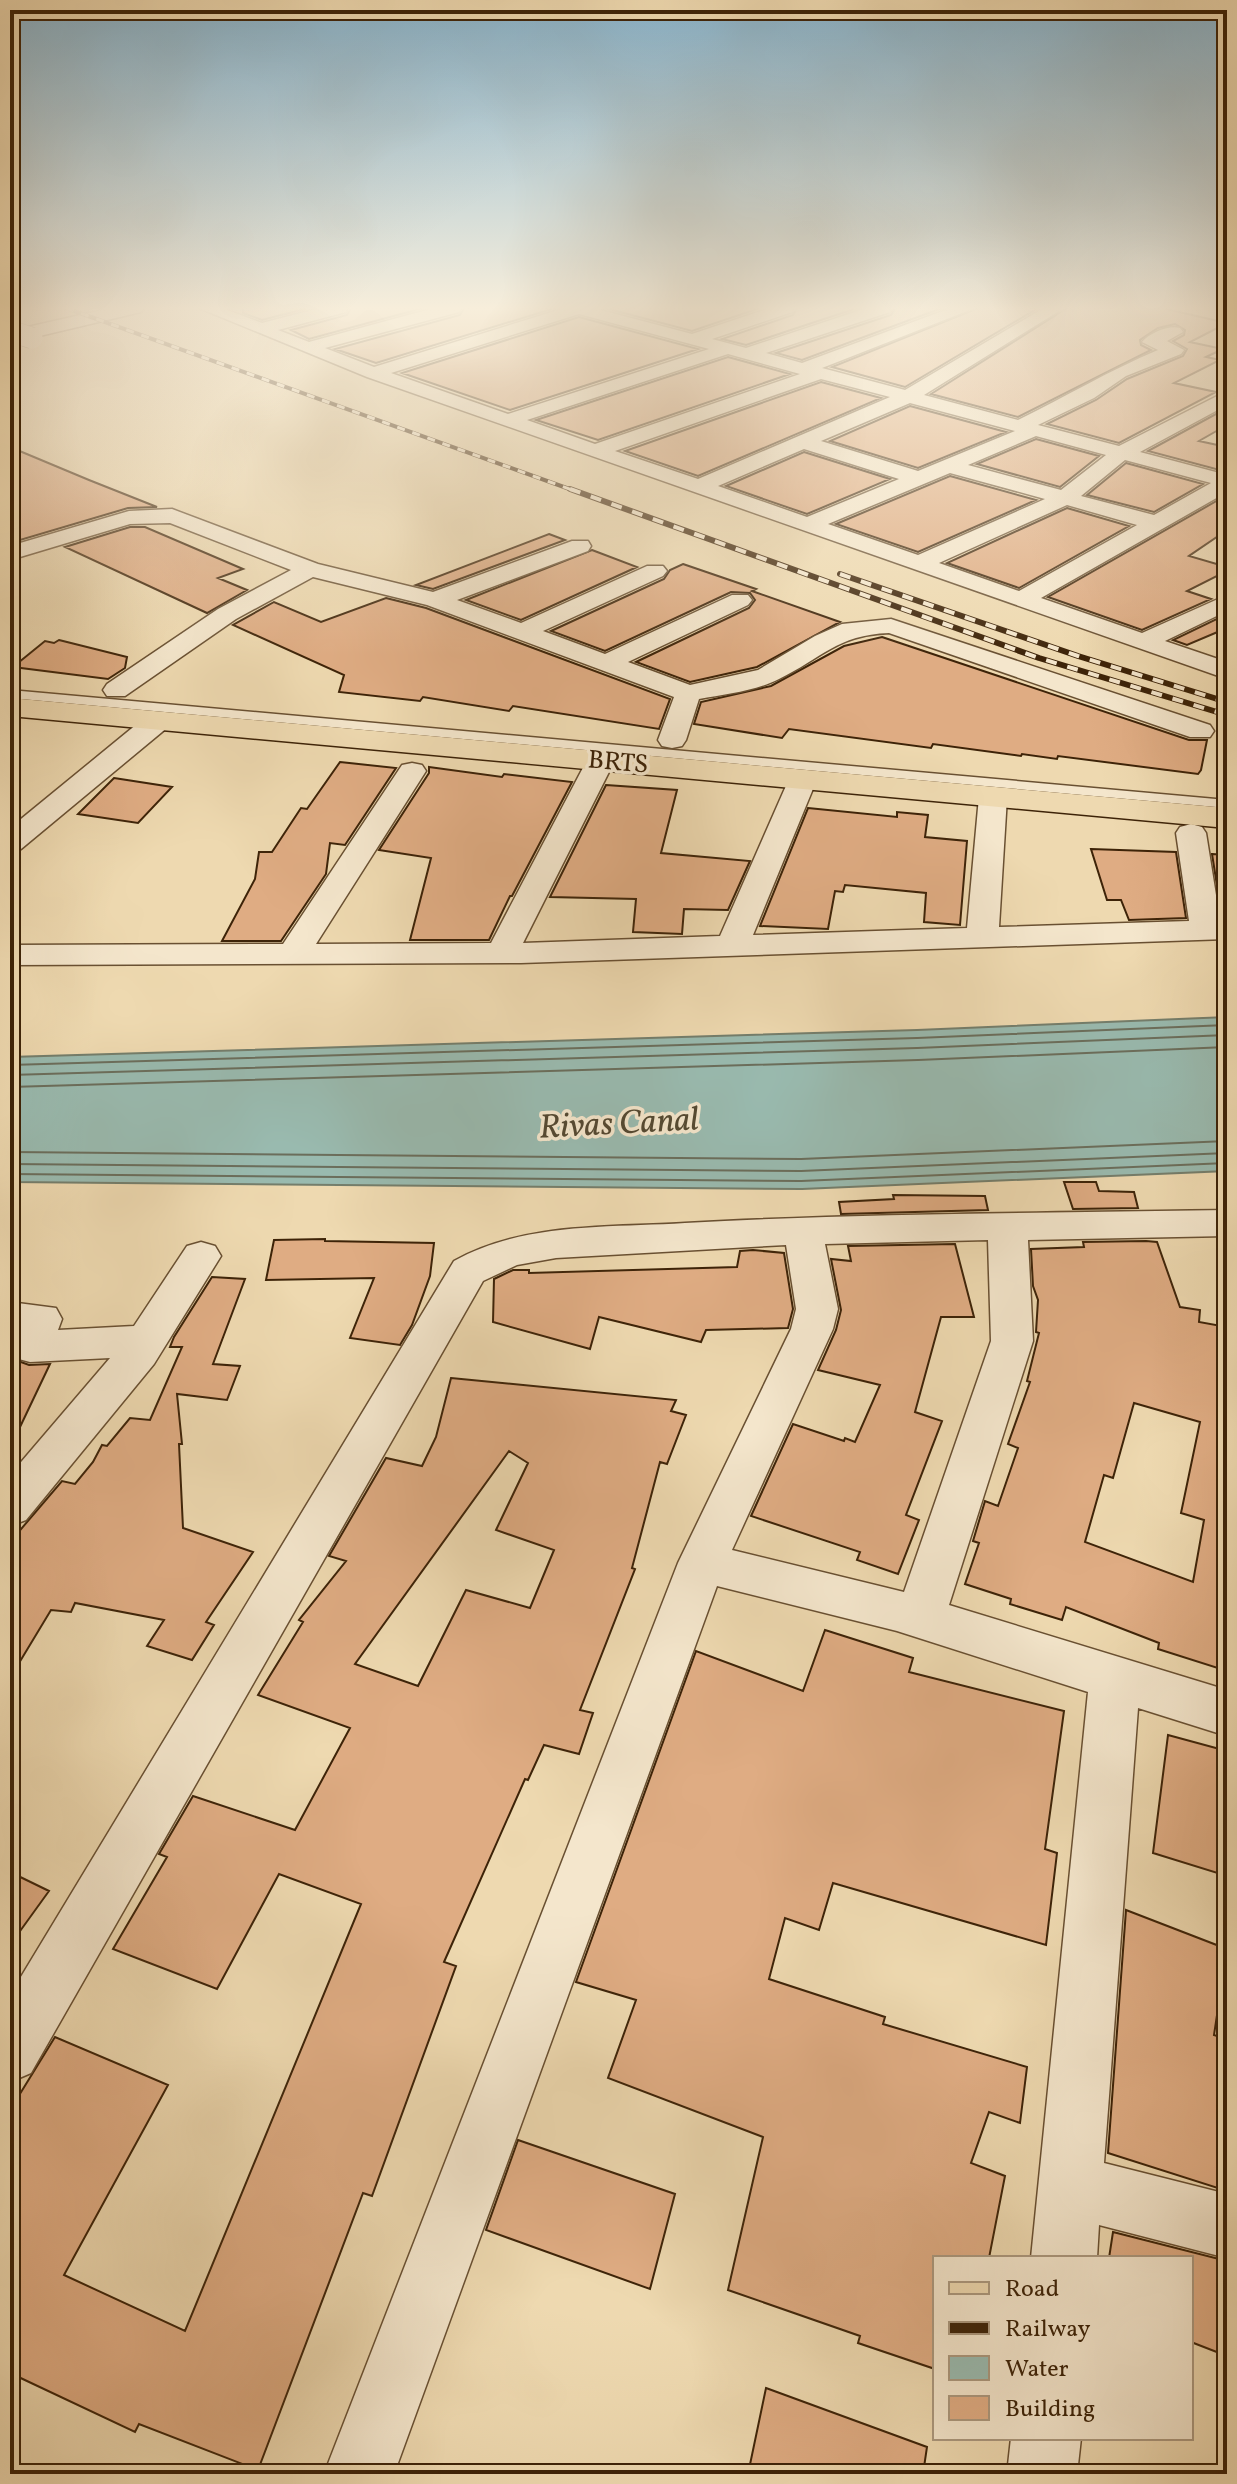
<svg xmlns="http://www.w3.org/2000/svg" width="1237" height="2484" font-family="Vollkorn,serif">
  <rect width="100%" height="100%" fill="#eed9b0"/>
  <filter id="stains"><feTurbulence type="fractalNoise" baseFrequency=".0025" numOctaves="4"/><feColorMatrix values="0 0 0 0 .2 0 0 0 0 .09 0 0 0 0 .02 0 0 0 .5 -.17"/></filter>
  <radialGradient id="worn" r=".72"><stop offset=".6" stop-color="#630" stop-opacity="0"/><stop offset="1" stop-color="#630" stop-opacity=".3"/></radialGradient>
  <path fill="#99baaf" stroke="#747e6c" stroke-width="2" d="M1227 1017V1171L802 1189 10 1182V1057L917 1030Z"/>
  <g fill="none" stroke-linecap="round" stroke-linejoin="round">
    <path stroke="#6b6e5c" stroke-width="2" d="M10 1065 917 1038 1227 1025
      M10 1075 917 1048 1227 1035
      M10 1087 918 1060 1227 1047
      M10 1152 801 1159 1227 1141
      M10 1164 801 1171 1227 1153
      M10 1174 801 1181 1227 1163"/>
  </g>
  <path fill="#dfac83" stroke="#3d2308" stroke-width="2" fill-rule="evenodd" d="M243 308H308L262 320 243 313Z
    M351 308H423L309 339 291 330 347 315Z
    M464 308H555L376 363 335 349 460 315Z
    M605 308H760L692 331Z
    M797 308H857L746 345 722 339 793 315Z
    M895 308H942L802 360 776 353 891 315Z
    M978 308H1038L905 387 832 367Z
    M1067 308H1162L1227 323 1190 342 1223 349 1206 357 1220 360 1174 383 1216 392 1119 443 1047 424 1096 400 1127 379 1183 356 1187 349 1173 341 1184 335 1185 330 1175 324 1158 328 1140 340 1141 345 1151 350 1018 417 931 394Z
    M579 317 698 349 510 410 402 373Z
    M728 357 790 374 598 440 536 420Z
    M821 382 881 398 698 476 625 451Z
    M910 406 1006 432 918 468 830 441Z
    M1227 408V425L1199 441 1227 447V472L1148 451Z
    M1036 439 1099 456 1060 487 977 464Z
    M10 447 89 480 157 507 128 508 10 543Z
    M804 452 890 479 807 514 726 486Z
    M1126 463 1203 484 1154 512 1087 495Z
    M950 476 1036 500 918 552 836 524Z
    M1227 495V530L1189 556 1227 567V571L1187 591 1211 599 1142 630 1048 597Z
    M1067 508 1129 526 1019 588 947 563Z
    M130 527H145L243 569 218 578 247 590 207 613 65 547Z
    M549 534 565 540 433 589 416 585Z
    M592 550 637 567 521 620 466 600Z
    M683 564 756 589 752 591 840 622 757 667 690 682 636 662 749 608 755 600 750 593 731 592 605 651 551 631 664 579 670 570Z
    M386 598 426 608 670 699 659 729 513 706 509 711 423 697 420 701 339 692 344 675 233 625 274 602 321 622Z
    M1227 614V628L1187 645 1173 640Z
    M882 637 1189 740H1207L1201 770 1198 774 1058 756 1057 759 1022 754 1021 756 933 744 931 748 789 729 782 738 694 724 701 702 771 686 844 646Z
    M59 640 127 657 125 668 108 679 13 667 45 641 54 643Z
    M340 762 396 768 345 845 330 843 326 874 281 941H222L255 879 259 852H272L301 808 307 809Z
    M429 767 502 777 504 774 572 782 512 896H510L489 940H410L431 858 379 850 429 773Z
    M114 778 172 787 138 823 78 814Z
    M606 785 677 790 661 853 750 861 728 910 684 909 682 934 633 932 636 899 550 897Z
    M808 808 897 817V812L928 815 925 837 967 841 960 925 924 922 926 893 845 885 843 892 835 891 828 929 760 926Z
    M1091 849 1176 852 1186 918 1129 920 1121 900H1107Z
    M1212 854 1227 855V916L1222 917Z
    M1064 1182H1096L1099 1191 1134 1192 1138 1208 1073 1209Z
    M893 1195 985 1196 988 1210 841 1214 839 1202 894 1199Z
    M325 1239V1241L434 1243 430 1276 412 1325 400 1345 350 1338 374 1278 266 1280 274 1240Z
    M1146 1241 1157 1242 1180 1307 1200 1310 1199 1322 1227 1327V1671L1158 1649 1159 1643 1066 1607 1062 1620 1010 1604 1011 1599 965 1584 979 1543 973 1541 985 1501 998 1506 1018 1448 1008 1444 1030 1382 1027 1381 1039 1333 1036 1332 1038 1300 1033 1286 1031 1249 1084 1247 1083 1242ZM1134 1403 1200 1422 1181 1513 1204 1520 1193 1582 1085 1542 1104 1475 1113 1478Z
    M955 1244 974 1317H941L915 1412 942 1421 906 1515 919 1520 898 1574 857 1560 860 1552 751 1516 793 1424 844 1441 845 1438 855 1442 880 1385 818 1370 836 1330 841 1310 831 1259 851 1261 848 1246Z
    M753 1250 784 1253 793 1309 788 1328 706 1330 701 1342 599 1317 590 1349 493 1322 494 1279 513 1270H529V1273L737 1267 740 1251Z
    M212 1277 245 1279 213 1364 240 1366 227 1400 177 1394 182 1444H179L183 1528 253 1552 206 1622 214 1625 192 1660 147 1646 164 1620 75 1603 71 1612 51 1610 10 1678V1542L62 1481 75 1484 93 1462 102 1445 107 1446 130 1418 150 1420 182 1347H170L174 1337Z
    M10 1358 29 1365 50 1364 10 1448Z
    M451 1378 676 1400 671 1411 686 1415 667 1464 660 1462 632 1568 635 1569 580 1710 593 1713 579 1754 544 1745 528 1780 525 1779 444 1962 456 1966 372 2196 363 2193 258 2470 139 2424 135 2432 10 2373V2110L55 2037 168 2085 64 2275 185 2331 361 1904 279 1874 217 1989 113 1949 167 1857 159 1854 193 1796 295 1830 350 1728 258 1695 303 1622 299 1620 346 1561 329 1556 386 1458 422 1466 436 1437ZM509 1451 528 1463 496 1530 554 1550 530 1608 466 1590 418 1686 355 1664Z
    M825 1630 913 1658 909 1672 1064 1711 1045 1849 1057 1853 1046 1945 833 1883 819 1930 785 1918 769 1979 885 2017 883 2024 1027 2067 1020 2123 989 2112 971 2163 1005 2176 989 2258H935V2369L858 2343 860 2336 728 2290 763 2137 608 2078 636 2000 576 1982 696 1651 803 1691Z
    M1168 1735 1227 1751V1876L1153 1853Z
    M10 1872 49 1891 10 1945Z
    M1126 1910 1227 1949 1214 2035 1227 2039V2191L1108 2153Z
    M518 2140 675 2194 650 2289 486 2230Z
    M1113 2232 1227 2261V2356L1191 2342V2258H1109Z
    M766 2388 927 2447 923 2474H748Z"/>
  <g fill="none" stroke-linecap="round" stroke-linejoin="round">
    <g stroke="#695032" stroke-width="3">
      <path id="service" d="M10 690 1227 800V808L10 698Z"/>
    </g>
    <g stroke="#695032" stroke-width="3">
      <path id="minor" d="M199 308H222L262 323 320 308H348L346 312 278 330 309 342 434 308H461L459 312 325 348 374 367 565 308H593L692 334 770 308H794L792 312 712 339 746 348 867 308H892L890 312 766 353 802 363 951 308H975L822 368 905 390 1044 308H1064L924 395 1018 420C1065 397 1110 370 1158 350L1142 342C1150 333 1168 325 1180 328L1183 332 1167 341 1184 350 1181 354 1126 376 1094 398 1038 425 1119 446 1227 391V405L1140 452 1227 475V492L1041 598 1142 633 1227 595V611L1165 641 1227 662V679L367 377ZM579 314 709 349 508 414 391 373ZM728 354 800 374 595 444 527 420ZM821 379 890 397 698 479 615 451ZM910 403 1015 431 918 471 821 441ZM1036 436 1106 455 1061 490 968 465ZM804 449 899 479 807 517 718 486ZM1125 460 1211 483 1154 515 1081 496ZM950 473 1045 499 918 555 828 524ZM1067 505 1137 525 1019 591 939 563Z
        M172 509 318 564 433 592 572 541H588L591 546 588 551 457 600 521 623 647 566H663L667 571 663 576 543 631 605 654 732 595H748L752 600 748 605 628 662 690 685 758 670 815 636 842 624 891 619 1210 725 1214 731 1210 737H1190L889 633C837 635 822 658 779 679 755 691 726 694 699 699L686 740 682 746 672 748 662 746 658 740 674 697 427 605 313 577 236 619 125 696H107L103 690 107 684 218 609 291 570 170 523 130 524 10 560V546L129 511Z
        M158 713 168 715 171 721 168 727 21 849 10 852V828L148 715Z
        M600 754 610 756 614 762 523 943 720 936 789 779 793 773 803 770 813 773 817 779 753 935 967 928 979 797 983 791 993 788 1003 791 1007 797 999 927 1189 921 1176 833 1180 827 1191 824 1202 827 1206 833 1220 920 1227 919V939L521 963 10 965V945L283 944 402 765 412 763 422 765 426 771 316 944 491 943 586 762 590 756Z
        M1227 1210V1236L1028 1240 1033 1341 949 1605 1227 1690V1736L1138 1708 1104 2163 1227 2194V2258L1099 2225 1097 2258H1031L1088 1692 897 1631 717 1586 394 2474H324L678 1563 791 1329 796 1309 786 1245 556 1258 517 1265 483 1281 31 2073 10 2082V1995L454 1261C524 1222 608 1228 685 1223 866 1213 1046 1213 1227 1210ZM988 1240 991 1341 904 1592 732 1550 833 1329 838 1309 825 1244Z
        M201 1242 215 1246 221 1256 154 1364 26 1520 10 1526V1475L110 1358 30 1362 15 1358 10 1349 15 1332H10V1302L56 1308 62 1319 58 1330 134 1326 187 1246Z
        M1011 2438H1081L1077 2474H1007Z"/>
    </g>
    <g stroke="#695032" stroke-width="3">
      <path id="tertiary" d="M111 308H144L141 312 10 343V331Z"/>
    </g>
    <g stroke="#3d2308" stroke-width="3">
      <path id="primary" d="M10 698 1227 808V828L10 716Z"/>
    </g>
    <use href="#service" fill="#f4e6cc" fill-rule="evenodd"/>
    <use href="#minor" fill="#f4e6cc" fill-rule="evenodd"/>
    <use href="#tertiary" fill="#f4e6cc" fill-rule="evenodd"/>
    <use href="#primary" fill="#eed9b0" fill-rule="evenodd"/>
    <g stroke="#3d2308" stroke-width="4">
      <path id="rail-far1" d="M66 308 575 491"/>
    </g>
    <g stroke="#3d2308" stroke-width="6">
      <path id="rail" d="M570 489 1039 658 1227 715
        M840 574 1078 656 1227 702"/>
    </g>
    <use href="#rail-far1" stroke="#f4e6cc" stroke-width="3" stroke-dasharray="8" stroke-linecap="butt"/>
    <use href="#rail" stroke="#f4e6cc" stroke-width="4" stroke-dasharray="11" stroke-linecap="butt"/>
    <g stroke="#695032" stroke-width="22" stroke-linecap="butt">
      <path id="tertiary-bridge" d="M10 331 32 338"/>
    </g>
    <use href="#tertiary-bridge" stroke="#f4e6cc" stroke-width="21"/>
  </g>
  <linearGradient id="sky" x2="0" y2="1"><stop stop-color="#88b6d1"/><stop offset="0.47" stop-color="#f7eedb"/><stop offset="1" stop-color="#f7eedb" stop-opacity="0"/></linearGradient>
  <rect width="1237" height="656" fill="url(#sky)"/>
  <g text-anchor="middle" dominant-baseline="central" stroke-width="7" stroke-linejoin="round" paint-order="stroke">
    <g font-size="26" fill="#3d2308" stroke="#f4e6cc">
      <text transform="translate(618 763) rotate(5)">BRTS</text>
    </g>
    <g font-size="34" font-style="italic" fill="#544932" stroke="#f4e6cc">
      <text transform="translate(619 1125) rotate(-3)">Rivas Canal</text>
    </g>
  </g>
  <rect width="1237" height="2484" fill="none" stroke="#eed9b0" stroke-width="40"/>
  <rect x="12" y="12" width="1213" height="2460" fill="none" stroke="#3d2308" stroke-width="4"/>
  <rect x="20" y="20" width="1197" height="2444" fill="none" stroke="#3d2308" stroke-width="2"/>
  <rect x="933" y="2256" width="260" height="184" fill="#f4e6cc" stroke="#ab987e" stroke-width="2"/>
  <rect x="949" y="2282" width="40" height="12" fill="#eed9b0" stroke="#ab987e" stroke-width="2"/>
  <text x="1005" y="2296" font-size="24" fill="#3d2308">Road</text>
  <rect x="949" y="2322" width="40" height="12" fill="#3d2308" stroke="#ab987e" stroke-width="2"/>
  <text x="1005" y="2336" font-size="24" fill="#3d2308">Railway</text>
  <rect x="949" y="2356" width="40" height="24" fill="#99baaf" stroke="#ab987e" stroke-width="2"/>
  <text x="1005" y="2376" font-size="24" fill="#3d2308">Water</text>
  <rect x="949" y="2396" width="40" height="24" fill="#dfac83" stroke="#ab987e" stroke-width="2"/>
  <text x="1005" y="2416" font-size="24" fill="#3d2308">Building</text>
  <rect width="100%" height="100%" filter="url(#stains)"/>
  <rect width="100%" height="100%" fill="url(#worn)"/>
</svg>
